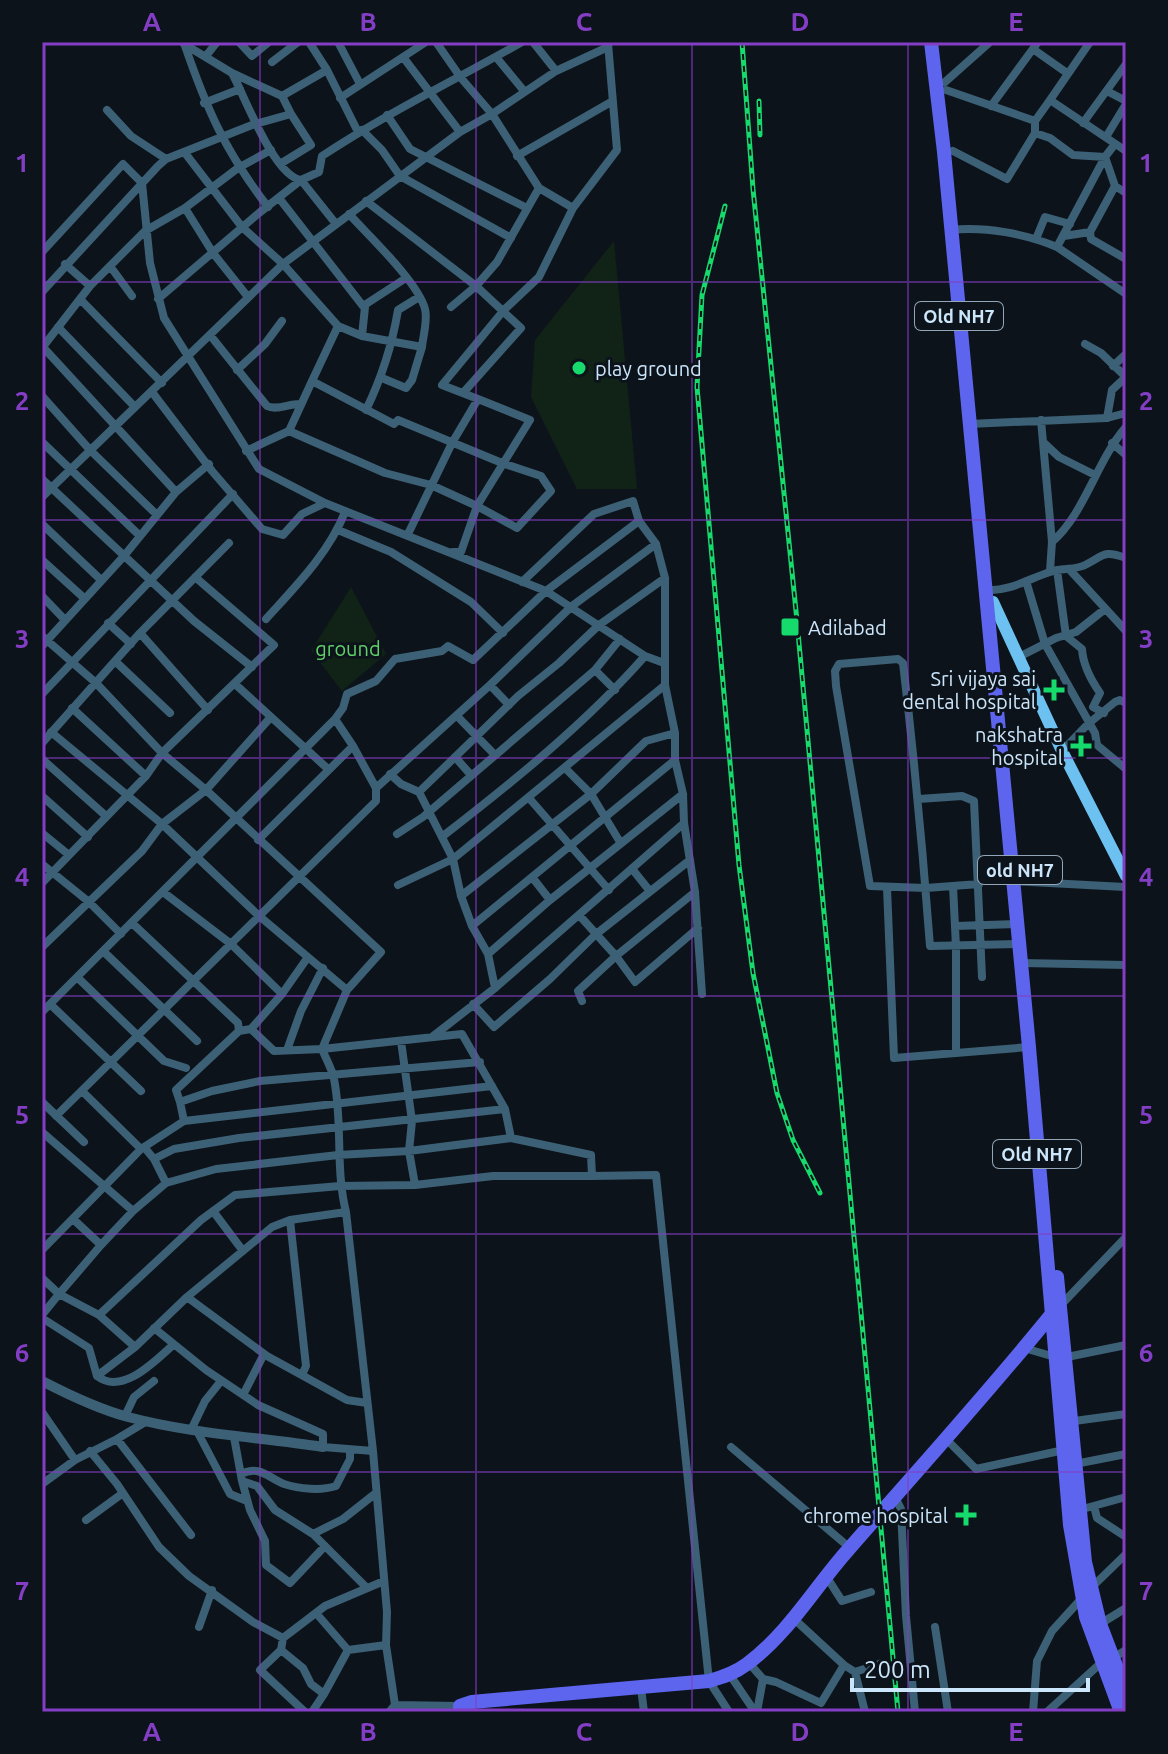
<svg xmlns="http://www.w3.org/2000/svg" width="1168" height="1754" font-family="Ubuntu,sans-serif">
  <rect width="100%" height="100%" fill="#0d131a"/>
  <path fill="#102316" d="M614 241 637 489H577L531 397 535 340Z
    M351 587 386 654 342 691 311 651Z"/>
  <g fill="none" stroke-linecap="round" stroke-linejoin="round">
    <path stroke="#3c6075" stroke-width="8" d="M239 42 252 56 269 42
      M309 42 327 70 358 132
      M338 42 360 84
      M436 42 461 78 492 114 539 188 497 262 476 286 451 307
      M533 42 556 71
      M184 43C207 110 225 151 268 207
      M184 44 232 73 282 96 327 70
      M1033 49 1067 73
      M206 56 217 42
      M403 57 460 132
      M496 57 524 91
      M272 62 298 42
      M232 73C245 97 274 176 301 180L336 224
      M945 82 990 42
      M946 90 1035 121
      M1107 91 1126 101
      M340 98 426 42
      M1050 100 1090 42
      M204 103 240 89
      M991 106 1038 42
      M107 110 131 136 166 159
      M387 115 410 149 527 208
      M1083 123 1126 64
      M362 130 382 150 400 176 511 238
      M1106 137 1126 104
      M953 151 1007 179 1035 133
      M1126 151 1050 100 1035 121V133L1050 138 1073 155 1105 157 1115 186 1126 193
      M185 153 242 227 283 264 338 326 362 336 422 347C423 336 428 320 425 309 418 282 369 236 349 214
      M517 156 611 102
      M280 164 311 145 291 114
      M539 188 573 208
      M279 198 363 306 406 278
      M366 201 476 286 521 328 463 393
      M185 208 213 253 248 297
      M951 230C985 226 1026 234 1057 247L1126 294
      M1090 232 1115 186
      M1064 236 1090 232 1091 239 1126 259
      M1036 239 1045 217 1070 224
      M1057 247 1105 157 1115 144
      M42 252 123 164 142 183 150 263 164 318 259 469 325 503
      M65 264 90 286
      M110 266 132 296
      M42 292 158 166 166 159 252 125 291 114 282 96
      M80 299 162 383
      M158 299 259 213 301 180 319 172 322 156C387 113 455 80 522 42
      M58 327 135 407
      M210 335 267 406C277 411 290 403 301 404
      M362 336 365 307
      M1085 344 1101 353 1126 377
      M42 346 176 492
      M42 348 90 286 145 231 185 208 238 168 271 150
      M1113 366 1126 354
      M237 370 265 344 282 321
      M382 378 406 388 412 380 422 347
      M152 392 212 471 262 529 283 535 302 514 325 503 546 591 645 656 664 663
      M42 396 90 450 157 515
      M478 399 442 385 504 310 539 277 573 208 617 150 608 43
      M366 410C382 377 392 346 398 310L419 297
      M1107 418 1112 390 1126 377
      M1041 420 1052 542 1050 571
      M969 424 1107 418 1126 413
      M289 431 385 473 431 485 477 506 517 528 551 491 541 476 502 463 398 420 394 424 312 381 338 326
      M42 442 139 535
      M1043 442 1059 457 1095 475
      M1112 443 1126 455
      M246 451 289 431 312 381
      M42 479 194 621 252 667
      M42 497 283 264 460 132 492 114 556 71 608 47
      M42 524 100 579
      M338 530 391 552 471 602 503 633
      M408 534 452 443 478 399 530 420 477 506 461 552H453
      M1052 542C1084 515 1097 460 1126 427
      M42 560 84 598
      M1069 569 1126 631
      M1057 570 1066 636 1082 649C1083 666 1091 680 1100 693L1093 707 1104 713
      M1026 581 1045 644 1095 733 1097 745 1126 769
      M522 582 594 514 633 501 639 521 656 544 665 578V685L675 733V760L683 794 684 823 695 892 702 994
      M985 590C1009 592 1028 579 1050 572 1061 567 1076 571 1087 564 1104 555 1104 550 1126 558
      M42 596 65 620
      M266 619C295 587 329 553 345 512
      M108 623 131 644
      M140 633 208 710
      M42 636 96 683 162 753 206 790 381 952 347 990 322 1049 274 1051 251 1029 239 1031 238 1023 132 923
      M42 646 124 556 176 492 209 464
      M1017 658 1056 638 1076 632 1105 609
      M115 661 170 713
      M595 670 615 690
      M235 684 328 769
      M490 685 509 705
      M42 694 233 494
      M72 708 146 776
      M457 716 494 754
      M335 719 353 746 376 788
      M51 732 162 824 258 915 347 990
      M42 743 140 633 229 543
      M1062 751 1088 724 1115 702 1120 700 1126 703
      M455 757 471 775
      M42 759 106 816
      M566 769 591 794 620 842
      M390 774 401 784 419 792 518 696 559 663 599 625 665 578
      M419 792 453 859 461 896 472 926 488 954 495 988
      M42 796 88 837
      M529 798 609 890
      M919 799 962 796 974 801 982 977
      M42 833 69 855
      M397 834 423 817 595 670 620 639
      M443 836C514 781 585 724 645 656
      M258 840 353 746
      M42 864 89 902 121 934
      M633 870 649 890
      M532 877 550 900
      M1013 881 1125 887
      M42 883 146 776 162 753 274 645 195 577
      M979 884 926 888 870 886 836 686 835 671 839 664 898 659 903 663C914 757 923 852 930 946L1019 944
      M398 885 453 859 665 685
      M953 886 956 947V1053
      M887 888 894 1058 1029 1047
      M163 892 231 944 282 994 251 1029
      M461 896 591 794 646 741 675 733
      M579 915 616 956 635 982 698 928
      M472 926 675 760
      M955 926 1017 924
      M42 947 142 851 162 824 206 790 270 718
      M103 951 197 1041
      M488 954 550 900 683 794
      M1021 963 1126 965
      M77 977 164 1061 186 1068
      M282 994 308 957
      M582 1001 578 991 616 956 695 892
      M50 1004 141 1091
      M473 1004 494 1027 550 979 595 935 690 860
      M42 1012 335 719 343 708 347 694 376 681 395 659 442 651 448 646 473 660 546 591 639 521
      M432 1037 495 988 684 823
      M401 1041 412 1121 409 1151 415 1185
      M287 1050 301 1011 323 968
      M82 1091 141 1149
      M42 1102 84 1142
      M180 1102 176 1090 239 1031
      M56 1116 376 801V788L490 685 572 606 656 544
      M184 1121 180 1102 212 1091 260 1081 480 1062
      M42 1132 133 1211
      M144 1147 154 1159 166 1183
      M154 1159 174 1149 239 1138 505 1109
      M592 1176 656 1175 709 1681 729 1712
      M213 1211 243 1251
      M73 1219 101 1245
      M290 1220 306 1366 302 1375
      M42 1250 141 1149 184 1121 492 1086
      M42 1278 59 1294 42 1315
      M187 1297 267 1356 347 1400 367 1403
      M1060 1306 1126 1237
      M99 1315 135 1347 187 1297 272 1227 290 1220 346 1212
      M42 1318 89 1348 97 1376
      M154 1328 206 1370 258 1405 323 1434V1447L373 1451 387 1612 386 1645 395 1705 389 1712
      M135 1347 97 1376C122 1396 155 1361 173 1345
      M1024 1348 1055 1357H1067L1126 1345
      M243 1395 264 1354
      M42 1412 75 1460
      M125 1416 134 1397 154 1381
      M1067 1422 1126 1414
      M191 1430 205 1401 221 1381
      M197 1431 230 1494 247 1501
      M234 1437 242 1481 257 1486 275 1510 313 1534 367 1588
      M117 1439 191 1535
      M947 1440 976 1469 1064 1450
      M731 1447 850 1548
      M90 1451 117 1484 159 1547 189 1576 253 1622 283 1638
      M373 1451 346 1212C335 1168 343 1123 334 1079 332 1069 326 1059 322 1049L462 1034 505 1109 511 1138 591 1155 592 1176H493L415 1185 340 1186 235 1195 201 1220 99 1315 59 1294 101 1245 133 1211 166 1183 216 1169 338 1155 409 1151 511 1138
      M1075 1464 1126 1454
      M241 1474C260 1465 267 1477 284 1484 299 1489 321 1491 336 1486L350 1459V1450
      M242 1481 250 1510 265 1541 266 1565 290 1583 325 1546
      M42 1484 75 1460 117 1439 147 1421
      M895 1497 901 1509 906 1616 915 1712
      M1094 1506 1097 1518 1126 1537
      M1079 1510 1126 1497
      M86 1520 123 1493
      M313 1534 343 1519 376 1493
      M826 1576 842 1601 871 1592
      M1091 1588 1126 1554
      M316 1613 348 1650 386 1645
      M793 1618 844 1665
      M1100 1624 1126 1608
      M199 1627 212 1590
      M935 1627 948 1712
      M281 1650 303 1668 311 1684 324 1694 312 1712
      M1113 1658 1126 1650
      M749 1663 763 1679 776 1682 821 1703 844 1665 855 1672 882 1663
      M855 1672 865 1712
      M730 1675 755 1712
      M641 1688 644 1712
      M324 1694 348 1650
      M395 1705 460 1706
      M305 1712 260 1670 281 1650 283 1638 325 1606 384 1581
      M757 1712 763 1679
      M1033 1712 1037 1661 1052 1631 1082 1598
      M1047 1712 1102 1662"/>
    <path stroke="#3c6075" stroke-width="10" d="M42 1381C69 1395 98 1409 128 1417 192 1434 258 1437 323 1447"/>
    <path stroke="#6cc1f0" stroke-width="12" d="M993 602 1062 751 1126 876"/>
    <path stroke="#5d64ee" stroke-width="14" d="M931 42 944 152 1029 1047 1070 1525 1086 1617 1121 1712
      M1057 1277 1085 1562 1100 1624 1126 1692
      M461 1712 460 1706 472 1702 709 1681C723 1677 735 1673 747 1664 788 1634 815 1587 848 1550 916 1472 986 1395 1051 1315"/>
    <g stroke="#16da6b" stroke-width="5">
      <path id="rail" d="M742 42 753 189 796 611 898 1712
        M759 101 760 135
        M725 206 702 295 697 387 739 865 753 973 777 1093 793 1140 820 1193"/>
    </g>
    <use href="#rail" stroke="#0d131a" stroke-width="2" stroke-dasharray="6" stroke-linecap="butt"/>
  </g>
  <path fill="none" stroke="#833ec5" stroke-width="2" stroke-opacity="0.55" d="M260 42V1712M476 42V1712M692 42V1712M908 42V1712M42 282H1126M42 520H1126M42 758H1126M42 996H1126M42 1234H1126M42 1472H1126"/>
  <g fill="#16da6b" stroke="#0d131a" stroke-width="3">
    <circle cx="579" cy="368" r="8"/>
    <rect x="780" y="617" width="20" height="20" rx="4"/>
    <path d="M1050 678h8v8h8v8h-8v8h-8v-8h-8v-8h8z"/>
    <path d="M1077 734h8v8h8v8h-8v8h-8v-8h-8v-8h8z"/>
    <path d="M962 1503h8v8h8v8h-8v8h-8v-8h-8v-8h8z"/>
  </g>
  <g text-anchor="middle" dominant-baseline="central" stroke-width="6" stroke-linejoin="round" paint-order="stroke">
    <g fill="#0d131a" stroke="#92a6b7" stroke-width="2">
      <rect x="915" y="302" width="88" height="28" rx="6"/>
      <rect x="978" y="856" width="84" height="28" rx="6"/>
      <rect x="993" y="1140" width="88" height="28" rx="6"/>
    </g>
    <g font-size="18" font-weight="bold" fill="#cbe5fa">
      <text x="959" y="316">Old NH7</text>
      <text x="1020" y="870">old NH7</text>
      <text x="1037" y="1154">Old NH7</text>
    </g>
    <g font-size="20" fill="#cbe5fa" stroke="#0d131a" text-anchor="end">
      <text x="595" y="368" text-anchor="start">play ground</text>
      <text x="808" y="627" text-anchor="start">Adilabad</text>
      <text x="1036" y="678">Sri vijaya sai<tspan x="1036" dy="23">dental hospital</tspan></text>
      <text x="1063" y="734">nakshatra<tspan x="1063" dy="23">hospital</tspan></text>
      <text x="948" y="1515">chrome hospital</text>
    </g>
    <g font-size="20" fill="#60d169" stroke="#0d131a">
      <text x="348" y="648">ground</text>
    </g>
  </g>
  <rect width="1168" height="1754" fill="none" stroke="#0d131a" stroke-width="88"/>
  <path d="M852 1678v12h236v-12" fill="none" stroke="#cbe5fa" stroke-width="4"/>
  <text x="864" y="1678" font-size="24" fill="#cbe5fa" stroke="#0d131a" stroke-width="6" paint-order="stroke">200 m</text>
  <rect x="44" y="44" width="1080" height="1666" fill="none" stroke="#833ec5" stroke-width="3"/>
  <g font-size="26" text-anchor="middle" font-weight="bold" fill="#833ec5">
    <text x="152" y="31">A</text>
    <text x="368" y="31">B</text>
    <text x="584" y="31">C</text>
    <text x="800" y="31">D</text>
    <text x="1016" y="31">E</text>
    <text x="22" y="172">1</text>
    <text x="1146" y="172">1</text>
    <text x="22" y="410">2</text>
    <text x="1146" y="410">2</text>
    <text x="22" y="648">3</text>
    <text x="1146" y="648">3</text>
    <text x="22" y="886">4</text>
    <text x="1146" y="886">4</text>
    <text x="22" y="1124">5</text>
    <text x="1146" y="1124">5</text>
    <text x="22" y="1362">6</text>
    <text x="1146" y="1362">6</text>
    <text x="22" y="1600">7</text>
    <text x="1146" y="1600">7</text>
    <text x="152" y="1741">A</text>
    <text x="368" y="1741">B</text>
    <text x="584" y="1741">C</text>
    <text x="800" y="1741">D</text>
    <text x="1016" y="1741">E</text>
  </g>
</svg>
